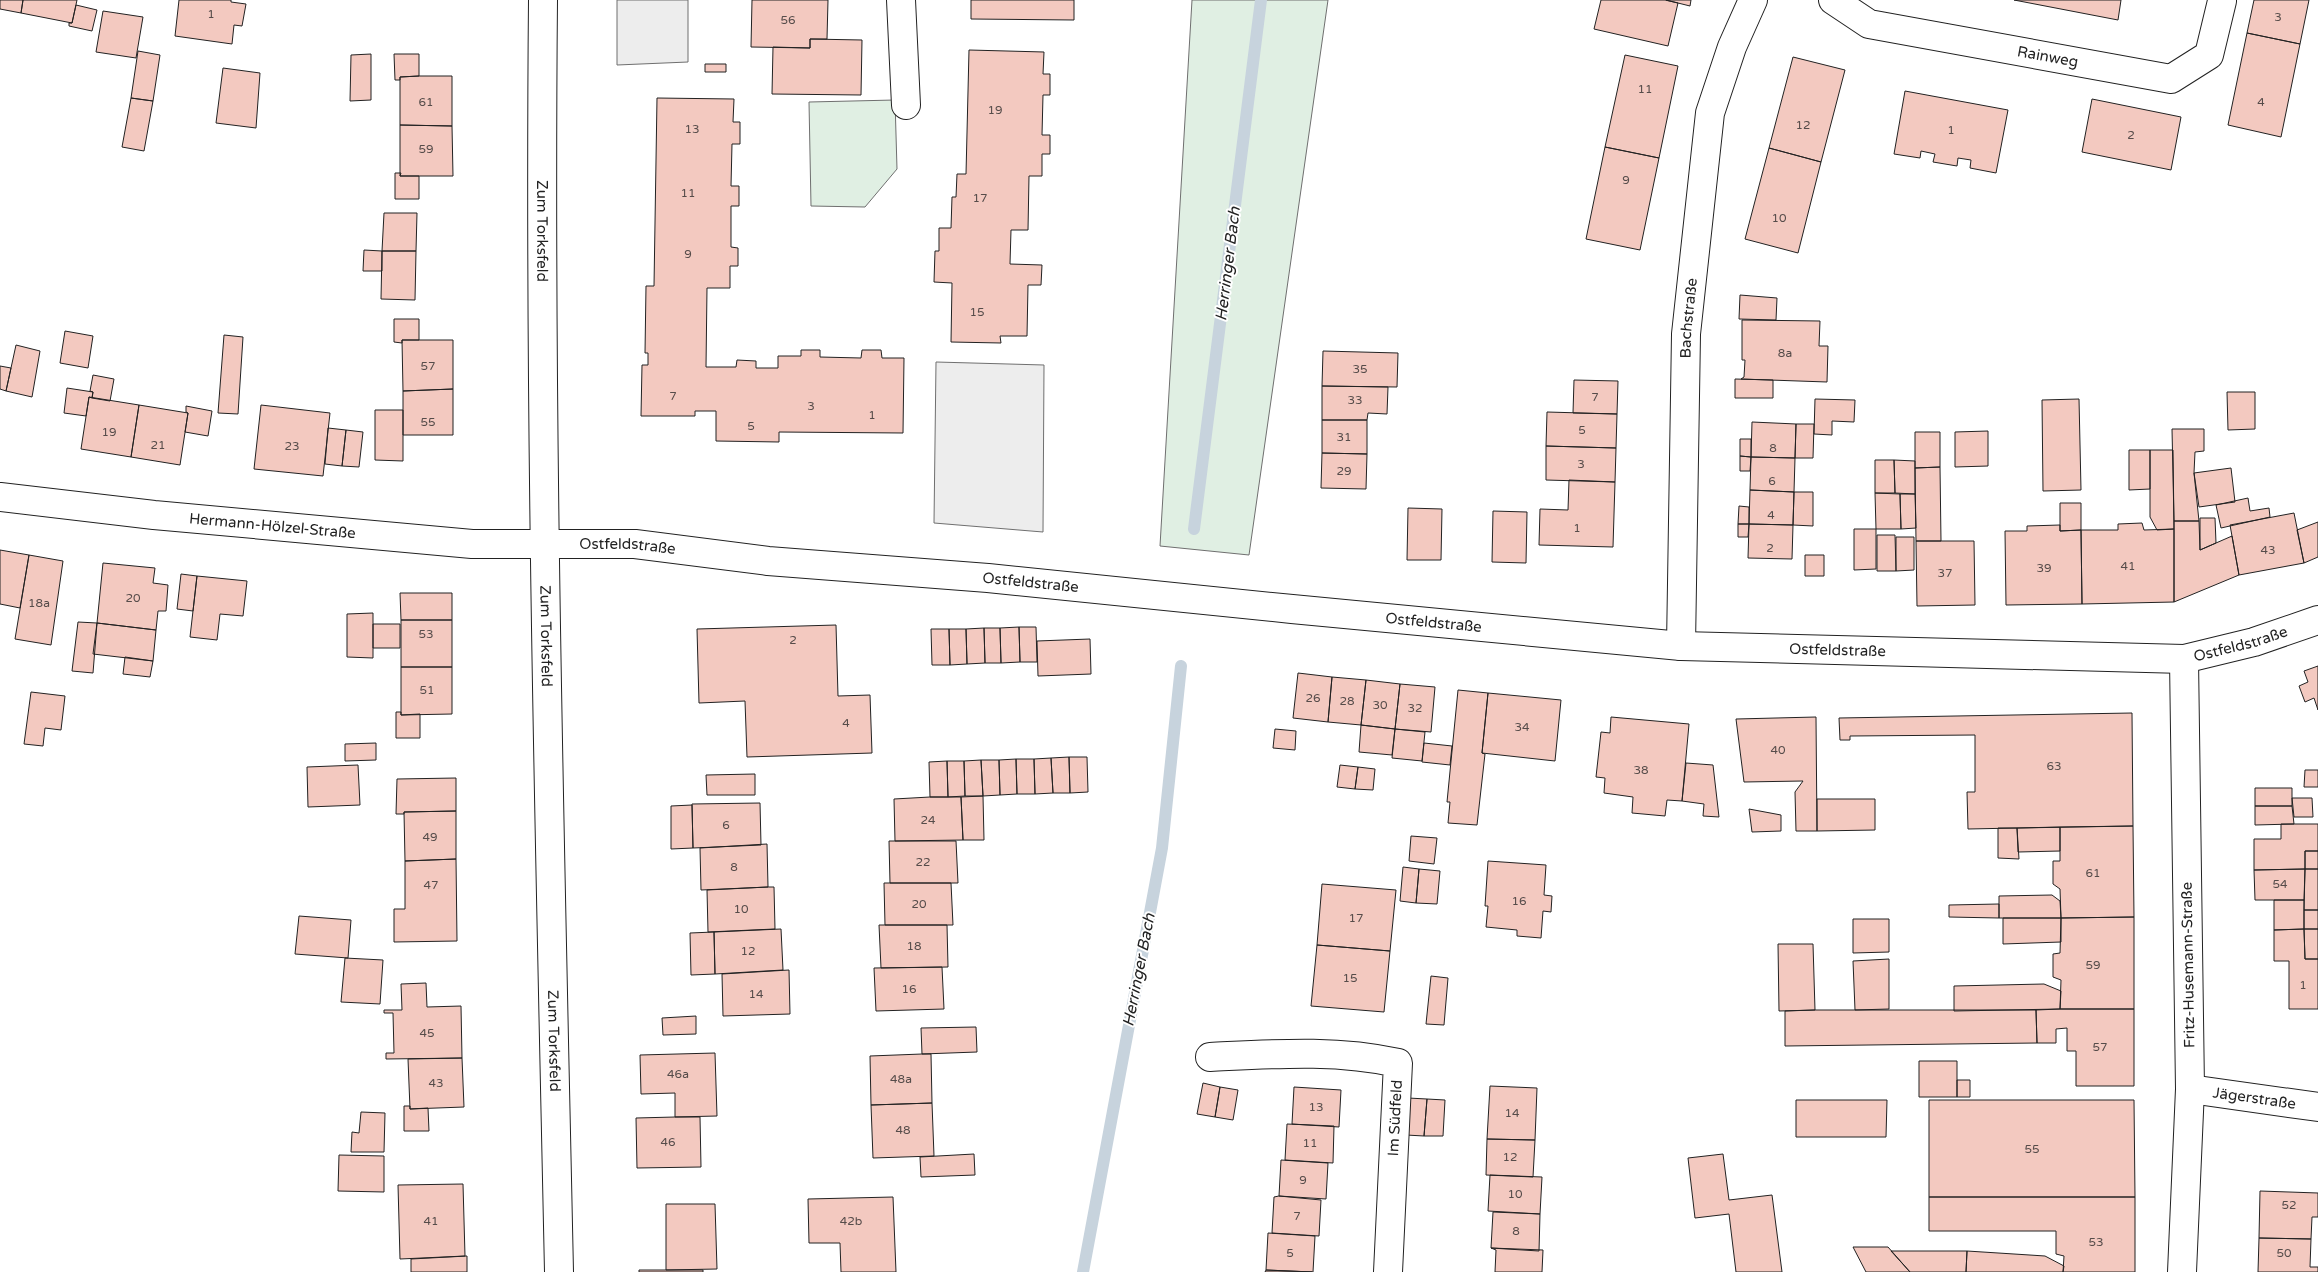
<svg xmlns="http://www.w3.org/2000/svg" width="2318" height="1272" font-family="'Varela Round',sans-serif">
  <rect width="100%" height="100%" fill="#fff"/>
  <path fill="#e0efe3" stroke="#6f6f6f" d="M1192 0H1328L1249 555 1160 546Z
    M895 100 897 169 865 207 811 206 809 102Z"/>
  <path fill="#ededed" stroke="#6f6f6f" d="M617 0H688V62L617 65Z
    M936 362 1044 365 1043 532 934 523Z"/>
  <g fill="none" stroke-linecap="round" stroke-linejoin="round">
    <path stroke="#c7d3dd" stroke-width="12" d="M1194 529 1261 0
      M1083 1272 1162 848 1181 666"/>
  </g>
  <path fill="#f3c9c0" stroke="#222" d="M0 0H23L21 13 0 9Z
    M23 0H77L72 23 21 13Z
    M179 0H231V2L246 4 242 26 234 25 232 44 175 36Z
    M752 0H828L827 39H810V48L751 47Z
    M971 0H1074V20L971 19Z
    M1601 0H1665L1678 3 1668 46 1594 29Z
    M1666 0H1691L1690 6Z
    M2014 0H2121L2118 20Z
    M2254 0H2309L2300 44 2247 33Z
    M76 5 97 10 92 31 69 26V23H72Z
    M103 11 143 17 136 58 96 52Z
    M2247 33 2300 44 2281 137 2228 125Z
    M810 39 862 40 861 95 772 94 773 47 810 48Z
    M969 50 1044 52 1043 74H1050V95H1043L1042 135H1050V154H1042V176H1029L1028 230H1011L1010 264 1042 265 1041 285H1028L1027 336H1000L1001 343 951 342 952 283 934 282 935 251H939V228H951L952 197H956L957 174H966Z
    M138 51 160 55 153 101 131 98Z
    M371 54V100L350 101 351 55Z
    M394 54H419V76L400 77V80H395Z
    M1625 55 1678 66 1659 158 1605 147Z
    M1793 57 1845 70 1821 162 1769 148Z
    M705 64H726V72H705Z
    M223 68 260 73 256 128 216 123Z
    M419 76H452V126L400 125V77Z
    M1905 91 2008 110 1996 173 1970 168 1971 160 1958 158 1957 166 1933 162 1935 154 1921 151 1920 158 1894 154Z
    M131 98 153 101 144 151 122 147Z
    M657 98 734 99 733 122H740V144H732L731 186H739V206H731V247L738 248V266H730V288H707L706 367H736L737 360 756 361V368H778V356H801V350H820V357L861 358 862 350H881L882 358H904L903 433 779 432V442L716 441V411H695V416H641L642 365H648V353H645L646 286H654Z
    M2092 99 2181 117 2171 170 2082 152Z
    M400 125 452 126 453 176H400Z
    M1605 147 1659 158 1640 250 1586 239Z
    M1769 148 1821 162 1798 253 1745 239Z
    M395 173H401L400 176H419V199H395Z
    M384 213H417L416 251H382Z
    M364 250 382 251V271H363Z
    M382 251H416L415 300 381 299Z
    M1740 295 1777 298 1776 320 1739 319Z
    M394 319H419V340H402V343L394 342Z
    M1742 320 1820 321 1819 346H1828L1827 382 1741 379 1744 377 1745 360H1742Z
    M65 331 93 336 88 368 60 363Z
    M224 335 243 337 238 414 218 413Z
    M402 340H453V389L403 391Z
    M16 345 40 351 32 397 6 391Z
    M1323 351 1398 353 1397 387 1322 386Z
    M0 366 11 368 6 391 0 389Z
    M93 375 114 379 110 401 92 398 93 392 90 391Z
    M1735 379 1773 380V398H1735Z
    M1574 380 1618 381 1617 414 1573 413Z
    M1322 386 1388 387 1387 414 1368 413 1367 420H1322Z
    M67 388 93 392 92 398 89 397 86 416 64 413Z
    M453 389V435H403V391Z
    M2227 392H2255V429L2228 430Z
    M89 397 139 405 131 457 81 449Z
    M1815 399 1855 400 1854 422 1832 421V435L1814 434Z
    M2079 399 2081 490 2043 491 2042 400Z
    M139 405 188 413 180 465 131 457Z
    M261 405 330 413 323 476 254 469Z
    M186 406 212 411 208 436 185 432 188 413 186 412Z
    M375 410H403V461L375 460Z
    M1547 412 1617 414 1616 448 1546 446Z
    M1322 420H1367V454L1322 453Z
    M1752 422 1796 424 1795 458 1751 457Z
    M1796 424H1814L1813 458H1795Z
    M328 428 346 430 342 466 325 464Z
    M2172 429H2204V451L2195 452 2194 473 2199 521H2174Z
    M346 430 363 432 359 467 342 466Z
    M1988 431V466L1955 467V432Z
    M1915 432H1940V467L1915 468Z
    M1740 439H1751V457L1740 456Z
    M1546 446 1616 448 1615 482 1546 480Z
    M2129 450H2150V489L2129 490Z
    M2150 450H2173L2174 529 2157 530 2150 517Z
    M1322 453 1367 454 1366 489 1321 488Z
    M1740 456 1751 457 1750 471H1740Z
    M1751 457 1795 458 1794 492 1750 490Z
    M1875 460H1894L1895 493H1875Z
    M1894 460 1915 461V494L1895 493Z
    M1940 467 1941 541H1916L1915 468Z
    M2231 468 2235 502 2199 507 2194 473Z
    M1569 480 1615 482 1613 547 1539 545 1540 509 1568 510Z
    M1750 490 1794 492 1793 525 1749 524Z
    M1794 492H1813V526L1793 525Z
    M1875 493 1900 494 1901 529H1876Z
    M1900 494H1915L1916 528 1901 529Z
    M2248 498 2250 511 2269 508 2270 517 2221 528 2216 505Z
    M2060 503H2081V530L2060 531Z
    M1739 506 1749 507V524H1738Z
    M1408 508 1442 509 1441 560H1407Z
    M1493 511 1527 512 1526 563 1492 562Z
    M2294 513 2304 563 2239 575 2230 525Z
    M2200 518H2215L2216 543 2200 550Z
    M2174 521H2199L2200 550 2232 536 2239 575 2174 602Z
    M2318 522V557L2304 563 2297 530Z
    M2142 523 2144 530 2174 529V602L2082 604 2081 530H2118V524Z
    M1738 524H1749L1748 537H1738Z
    M1749 524 1793 525 1792 559 1748 558Z
    M2060 525V531L2081 530 2082 604 2006 605 2005 531H2027V526Z
    M1854 529H1876V569L1854 570Z
    M1877 535H1895L1896 571H1877Z
    M1896 537H1914V570L1896 571Z
    M1916 541H1974L1975 605 1917 606Z
    M0 550 29 555 20 608 0 604Z
    M29 555 63 561 51 645 15 639Z
    M1805 555H1824V576H1805Z
    M103 563 155 568 153 583 168 585 166 611H158L156 630 97 623Z
    M181 574 197 576 193 611 177 609Z
    M197 576 247 581 243 616 220 614 217 640 190 637Z
    M400 593H452V620H401Z
    M373 613V658L347 657V614Z
    M401 620H452V667H401Z
    M78 622 97 623 93 673 72 671Z
    M97 623 156 630 153 661 93 654Z
    M373 624H400V648H373Z
    M836 625 838 696 870 695 872 753 747 757 745 701 699 703 697 629Z
    M1019 627 1020 662 1001 663 1000 628Z
    M1019 627H1036L1037 662H1020Z
    M984 628H1000L1001 663H985Z
    M984 628 985 663 967 664 966 629Z
    M931 629H949L950 665H932Z
    M949 629H966L967 664 950 665Z
    M1090 639 1091 674 1038 676 1037 641Z
    M125 657 153 661 150 677 123 674Z
    M2318 666V710L2314 698 2305 702 2299 686 2308 682 2304 671Z
    M401 667H452V714L401 715Z
    M1298 673 1332 677 1328 722 1293 718Z
    M1332 677 1366 680 1361 725 1328 722Z
    M1366 680 1400 684 1395 729 1361 725Z
    M1400 684 1435 687 1431 732 1395 729Z
    M1458 690 1488 693 1482 753 1485 754 1477 825 1448 823 1450 802H1447Z
    M31 692 65 696 61 730 45 728 43 746 24 744Z
    M1488 693 1561 700 1555 761 1482 753Z
    M396 712H401V715L420 714V738H396Z
    M2132 713 2133 826 2017 828 1968 829 1967 792H1975V735L1850 736V740H1840L1839 718Z
    M1611 717 1689 724 1682 801 1667 800 1665 816 1632 813 1633 797 1604 793 1605 778 1596 777 1601 732 1610 733Z
    M1816 717 1817 831H1796L1795 792 1803 781 1744 782 1736 719Z
    M1361 725 1395 729 1392 755 1359 752Z
    M1275 729 1296 731 1295 750 1273 748Z
    M1395 729 1425 732 1422 761 1392 758Z
    M376 743V760L345 761V744Z
    M1424 743 1452 746 1450 765 1422 762Z
    M1069 757H1087L1088 792 1070 793Z
    M1069 757 1070 793H1053L1051 758Z
    M1051 758 1053 793 1035 794 1034 759Z
    M1016 759H1034L1035 794H1017Z
    M1016 759 1017 794 1000 795 999 760Z
    M981 760 983 796H965L964 761Z
    M981 760H999L1000 795 983 796Z
    M947 761 948 797H930L929 762Z
    M947 761H964L965 796 948 797Z
    M1686 763 1713 765 1719 817 1703 816 1704 804 1682 801Z
    M358 765 360 805 308 807 307 767Z
    M1340 765 1358 767 1355 789 1337 787Z
    M1358 767 1375 769 1373 790 1355 789Z
    M2305 770H2318V787H2304Z
    M755 774V795H707L706 775Z
    M456 778V811L404 812V814H396L397 779Z
    M2255 788H2292V806H2255Z
    M983 796 984 840H963L961 797Z
    M930 797H961L963 840 895 841 894 799Z
    M2292 798H2312L2313 817H2294Z
    M1817 799H1875V830L1817 831Z
    M760 803 761 845 693 848 692 804Z
    M692 805 693 848 671 849V806Z
    M2255 806H2292L2294 824 2255 825Z
    M1749 809 1781 815V831L1752 832Z
    M456 811V859L405 861 404 812Z
    M2281 824H2318V851H2305V869L2254 870V839H2281Z
    M2133 826 2134 917 2061 918 2060 889 2053 884V861H2060V827Z
    M2060 827V851L2018 852 2017 828Z
    M1998 828H2017L2019 859 1998 858Z
    M1411 836 1437 838 1434 864 1409 861Z
    M889 841H956L958 883H890Z
    M767 844 768 887 701 890 700 848Z
    M2305 851H2318V869H2305Z
    M456 859 457 941 394 942V909H405V861Z
    M1488 861 1546 865 1544 895 1552 896 1551 912 1543 911 1541 938 1517 936V930L1486 927 1488 906H1485Z
    M1403 867 1419 869 1416 903 1400 901Z
    M1419 869 1440 871 1437 904 1416 903Z
    M2305 869 2304 900H2255L2254 870Z
    M2305 869H2318V910H2304Z
    M884 883H951L953 925H885Z
    M1322 884 1396 890 1390 951 1317 945Z
    M768 887H774L775 929 708 932 707 890Z
    M2052 895 2060 901 2061 918H1999V896Z
    M2274 900H2304V929L2274 930Z
    M1999 904V918L1949 917V905Z
    M2304 910H2318V929H2304Z
    M299 916 351 920 348 958 295 954Z
    M2134 917V1009H2060L2061 980 2053 977V954L2060 953 2061 918Z
    M2003 918H2061V942L2003 944Z
    M1853 919H1889V952L1853 953Z
    M879 925H947L948 967 881 968Z
    M781 929 783 970 715 974 714 932Z
    M2304 929H2318V959H2305Z
    M2304 929 2305 959H2318V1009H2289V961H2274V930Z
    M714 932 715 974 691 975 690 933Z
    M1778 944H1813L1815 1010 1779 1011Z
    M1317 945 1390 951 1384 1012 1311 1006Z
    M345 958 383 960 380 1004 341 1002Z
    M1889 959V1009L1855 1010 1853 961Z
    M942 967 944 1009 876 1011 874 968Z
    M789 970 790 1014 723 1016 722 974Z
    M1431 976 1448 978 1444 1025 1426 1024Z
    M426 983 427 1007 461 1006 462 1058 386 1059V1053H394L393 1013H384V1010H402L401 984Z
    M2044 984 2061 991 2060 1009 1954 1011V986Z
    M2060 1009H2134V1086H2076V1051H2067V1028L2056 1029V1043H2037L2036 1010Z
    M1815 1010H2036L2037 1043 1785 1046V1011Z
    M696 1016V1034L663 1035 662 1018Z
    M976 1027 977 1052 922 1054 921 1028Z
    M715 1053 717 1116 675 1117V1093L641 1094 640 1055Z
    M922 1054H931L932 1103 871 1105 870 1056Z
    M462 1058 464 1107 410 1109 408 1059Z
    M1919 1061H1957V1097H1919Z
    M1957 1080H1970V1097H1957Z
    M1203 1083 1220 1087 1215 1117 1197 1114Z
    M1490 1086 1537 1088 1535 1140 1487 1139Z
    M1220 1087 1238 1090 1233 1120 1215 1117Z
    M1294 1087 1341 1090 1339 1127 1292 1124Z
    M1408 1098 1427 1099 1424 1136 1406 1135Z
    M1427 1099 1445 1100 1443 1136H1424Z
    M1796 1100H1887L1886 1137H1796Z
    M1929 1100H2134L2135 1197H1929Z
    M932 1103 934 1156 873 1158 871 1105Z
    M404 1106H410V1109L428 1108 429 1131H404Z
    M361 1112 385 1113 384 1152H351L352 1132 359 1133Z
    M675 1117H700L701 1167 637 1168 636 1118Z
    M1287 1124 1334 1126 1333 1163 1285 1160Z
    M1487 1139 1535 1140 1533 1177 1486 1175Z
    M974 1154 975 1175 921 1177 920 1157Z
    M1723 1154 1729 1200 1772 1195 1782 1272H1736L1729 1214 1695 1218 1688 1158Z
    M339 1155 384 1156V1192L338 1191Z
    M1281 1160 1328 1163 1326 1199 1279 1196Z
    M1490 1175 1542 1177 1540 1214 1488 1211Z
    M463 1184 465 1256 400 1259 398 1185Z
    M2260 1191 2318 1193V1217H2312L2311 1239 2259 1238Z
    M1279 1196 1321 1200 1319 1236 1272 1233 1274 1197Z
    M893 1197 896 1272H841L840 1243H809L808 1199Z
    M1929 1197H2135V1272H2063L2064 1256 2056 1254V1231H1929Z
    M666 1204H715L717 1269 666 1270Z
    M1493 1212 1540 1214 1539 1251 1491 1248Z
    M1268 1233 1315 1236 1313 1272 1266 1270Z
    M2259 1238 2311 1239 2310 1267H2318V1272H2258Z
    M1853 1247H1888L1910 1272H1866Z
    M1491 1248 1543 1250 1542 1272H1495L1496 1250Z
    M1891 1251H1967L1966 1272H1910Z
    M1967 1251 2045 1256 2064 1266 2063 1272H1966Z
    M467 1256V1272H411V1259Z
    M639 1270H703V1272H639Z
    M1266 1270 1312 1272H1265Z"/>
  <g fill="none" stroke-linecap="round" stroke-linejoin="round">
    <g stroke="#222" stroke-width="30">
      <g id="minor">
        <path d="M901 0 906 105"/>
        <path id="s1" d="M1833 0 1869 24 2171 79 2209 55 2222 1"/>
        <path id="s2" d="M0 497 154 515 472 544H635L768 561 988 578 1292 609 1681 646 2184 659 2254 642 2318 620"/>
        <path id="s3" d="M1681 646 1686 334 1710 113 1732 47 1753 0"/>
        <path d="M1210 1057C1273 1054 1336 1049 1398 1063L1388 1272"/>
        <path id="s4" d="M2190 1089 2318 1107"/>
        <path d="M2182 1272 2190 1089 2184 659"/>
      </g>
    </g>
    <g stroke="#222" stroke-width="30">
      <g id="major">
        <path id="s5" d="M543 0C539 424 550 848 559 1272"/>
      </g>
    </g>
    <use href="#minor" stroke="#fff" stroke-width="28"/>
    <use href="#major" stroke="#fff" stroke-width="28"/>
  </g>
  <g text-anchor="middle" dominant-baseline="central" stroke-width="4" stroke-linejoin="round" paint-order="stroke">
    <g font-size="12" fill="#564c4a">
      <text x="211" y="14">1</text>
      <text x="2278" y="17">3</text>
      <text x="788" y="20">56</text>
      <text x="1645" y="89">11</text>
      <text x="426" y="102">61</text>
      <text x="2261" y="102">4</text>
      <text x="995" y="110">19</text>
      <text x="1803" y="125">12</text>
      <text x="692" y="129">13</text>
      <text x="1951" y="130">1</text>
      <text x="2131" y="135">2</text>
      <text x="426" y="149">59</text>
      <text x="1626" y="180">9</text>
      <text x="688" y="193">11</text>
      <text x="980" y="198">17</text>
      <text x="1779" y="218">10</text>
      <text x="688" y="254">9</text>
      <text x="977" y="312">15</text>
      <text x="1785" y="353">8a</text>
      <text x="428" y="366">57</text>
      <text x="1360" y="369">35</text>
      <text x="673" y="396">7</text>
      <text x="1595" y="397">7</text>
      <text x="1355" y="400">33</text>
      <text x="811" y="406">3</text>
      <text x="872" y="415">1</text>
      <text x="428" y="422">55</text>
      <text x="751" y="426">5</text>
      <text x="1582" y="430">5</text>
      <text x="109" y="432">19</text>
      <text x="1344" y="437">31</text>
      <text x="158" y="445">21</text>
      <text x="292" y="446">23</text>
      <text x="1773" y="448">8</text>
      <text x="1581" y="464">3</text>
      <text x="1344" y="471">29</text>
      <text x="1772" y="481">6</text>
      <text x="1771" y="515">4</text>
      <text x="1577" y="528">1</text>
      <text x="1770" y="548">2</text>
      <text x="2268" y="550">43</text>
      <text x="2128" y="566">41</text>
      <text x="2044" y="568">39</text>
      <text x="1945" y="573">37</text>
      <text x="133" y="598">20</text>
      <text x="39" y="603">18a</text>
      <text x="426" y="634">53</text>
      <text x="793" y="640">2</text>
      <text x="427" y="690">51</text>
      <text x="1313" y="698">26</text>
      <text x="1347" y="701">28</text>
      <text x="1380" y="705">30</text>
      <text x="1415" y="708">32</text>
      <text x="846" y="723">4</text>
      <text x="1522" y="727">34</text>
      <text x="1778" y="750">40</text>
      <text x="2054" y="766">63</text>
      <text x="1641" y="770">38</text>
      <text x="928" y="820">24</text>
      <text x="726" y="825">6</text>
      <text x="430" y="837">49</text>
      <text x="923" y="862">22</text>
      <text x="734" y="867">8</text>
      <text x="2093" y="873">61</text>
      <text x="2280" y="884">54</text>
      <text x="431" y="885">47</text>
      <text x="1519" y="901">16</text>
      <text x="919" y="904">20</text>
      <text x="741" y="909">10</text>
      <text x="1356" y="918">17</text>
      <text x="914" y="946">18</text>
      <text x="748" y="951">12</text>
      <text x="2093" y="965">59</text>
      <text x="1350" y="978">15</text>
      <text x="2303" y="985">1</text>
      <text x="909" y="989">16</text>
      <text x="756" y="994">14</text>
      <text x="427" y="1033">45</text>
      <text x="2100" y="1047">57</text>
      <text x="678" y="1074">46a</text>
      <text x="901" y="1079">48a</text>
      <text x="436" y="1083">43</text>
      <text x="1316" y="1107">13</text>
      <text x="1512" y="1113">14</text>
      <text x="903" y="1130">48</text>
      <text x="668" y="1142">46</text>
      <text x="1310" y="1143">11</text>
      <text x="2032" y="1149">55</text>
      <text x="1510" y="1157">12</text>
      <text x="1303" y="1180">9</text>
      <text x="1515" y="1194">10</text>
      <text x="2289" y="1205">52</text>
      <text x="1297" y="1216">7</text>
      <text x="431" y="1221">41</text>
      <text x="851" y="1221">42b</text>
      <text x="1516" y="1231">8</text>
      <text x="2096" y="1242">53</text>
      <text x="1290" y="1253">5</text>
      <text x="2284" y="1253">50</text>
    </g>
    <g font-size="15" fill="#222" stroke="#fff">
      <text stroke="none"><textPath href="#s1" startOffset="225">Rainweg</textPath></text>
      <text stroke="none"><textPath href="#s5" startOffset="231">Zum Torksfeld</textPath></text>
      <text stroke="none"><textPath href="#s3" startOffset="328">Bachstraße</textPath></text>
      <text stroke="none"><textPath href="#s2" startOffset="274">Hermann-Hölzel-Straße</textPath></text>
      <text stroke="none"><textPath href="#s2" startOffset="630">Ostfeldstraße</textPath></text>
      <text stroke="none"><textPath href="#s2" startOffset="1035">Ostfeldstraße</textPath></text>
      <text stroke="none"><textPath href="#s2" startOffset="1440">Ostfeldstraße</textPath></text>
      <text stroke="none"><textPath href="#s5" startOffset="636">Zum Torksfeld</textPath></text>
      <text stroke="none"><textPath href="#s2" startOffset="2250">Ostfeldstraße</textPath></text>
      <text stroke="none"><textPath href="#s2" startOffset="1845">Ostfeldstraße</textPath></text>
      <text transform="translate(2188 965) rotate(-91)">Fritz-Husemann-Straße</text>
      <text stroke="none"><textPath href="#s5" startOffset="1041">Zum Torksfeld</textPath></text>
      <text stroke="none"><textPath href="#s4" startOffset="65">Jägerstraße</textPath></text>
      <text transform="translate(1395 1118) rotate(-87)">Im Südfeld</text>
    </g>
    <g font-size="16" font-style="italic" fill="#222" stroke="#fff">
      <text transform="translate(1228 264) rotate(-83)">Herringer Bach</text>
      <text transform="translate(1139 970) rotate(-79)">Herringer Bach</text>
    </g>
  </g>
</svg>
